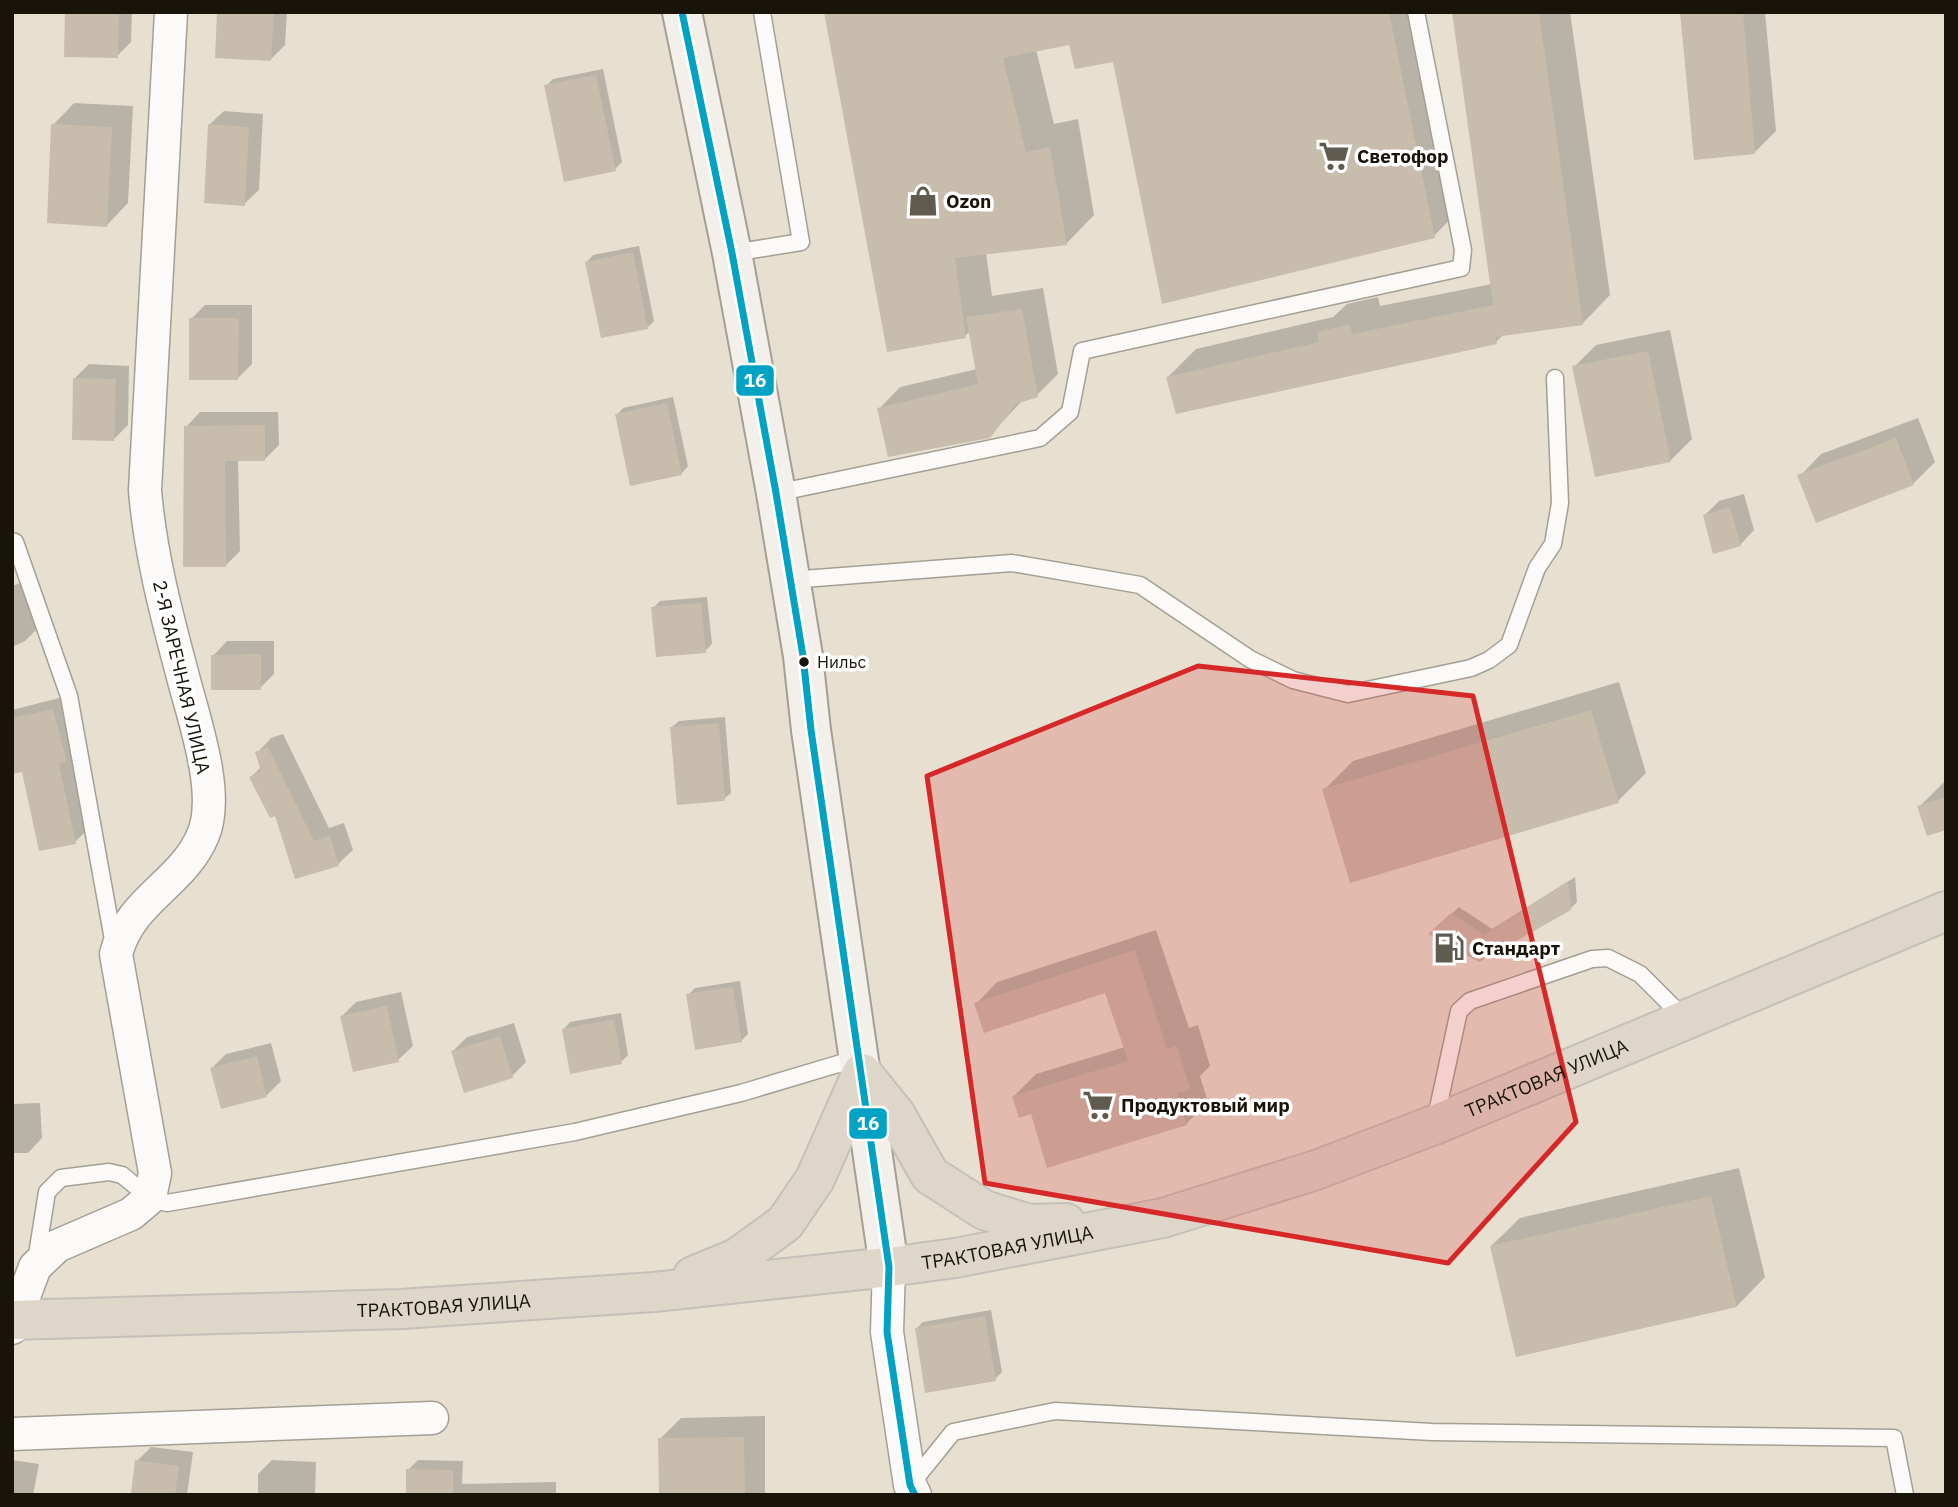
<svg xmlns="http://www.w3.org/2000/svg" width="1958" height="1507" font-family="'IBM Plex Sans',sans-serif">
  <rect width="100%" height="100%" fill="#e7e0d0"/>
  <path fill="#0003" d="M67 12H132L131 42 117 56Z
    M219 12H287L285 45 271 59Z
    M825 12H1423L1462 207 1434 236 1114 59 1071 43 1036 49 1054 124 1078 119 1094 215 1066 244 986 253 992 296 1043 288 1058 374 1037 395 1022 401 989 436 879 409 900 387 977 369 970 331 965 336Z
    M1454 12H1570L1610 295 1582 324 1504 334 1496 342 1168 377 1196 349 1333 317 1347 304 1378 297 1380 306 1492 284Z
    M1682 12H1765L1776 131 1755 152Z
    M603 69 622 162 615 169 546 86 553 79Z
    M74 103 133 106 128 203 107 225 53 125Z
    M224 111 263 114 259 190 244 204 209 125Z
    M639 246 654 321 648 327 587 262 593 255Z
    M205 305H252V364L238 378 191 319Z
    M1670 330 1692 439 1670 461 1574 367 1596 345Z
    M89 364 129 366 128 425 114 439 75 378Z
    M673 397 688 466 682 473 617 415 623 408Z
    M200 412H278L279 445 265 459H238L240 551 226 565 186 427Z
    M1918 418 1935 462 1913 484 1800 476 1821 454Z
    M1744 494 1754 530 1740 545 1705 515 1719 501Z
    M20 583 39 627 25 641 12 647V586Z
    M707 597 712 644 705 651 653 608 660 601Z
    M227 641H274V674L260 688 213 656Z
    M1619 682 1646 773 1618 801 1324 790 1353 761Z
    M67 696 89 828 75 842 23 770 12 768V710Z
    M725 717 731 793 724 799 672 727 679 721Z
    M283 734 329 828 344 823 353 850 338 864 276 813 251 777 261 767 257 753 271 738Z
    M1946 780V828L1919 807Z
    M1575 877 1577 902 1570 909 1479 960 1437 927 1459 907 1492 929Z
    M1156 930 1189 1028 1198 1025 1210 1066 1200 1076 1208 1102 1186 1124 1032 1112 1014 1096 1036 1074 1125 1047 1106 991 976 1004 997 982Z
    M740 981 748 1034 741 1041 688 995 695 988Z
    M401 992 413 1046 398 1060 342 1016 356 1002Z
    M621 1013 628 1055 621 1062 564 1029 570 1022Z
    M514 1023 526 1062 512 1076 453 1051 467 1037Z
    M271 1043 281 1081 267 1095 212 1068 226 1054Z
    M40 1103 42 1138 28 1153H12V1104Z
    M1739 1168 1765 1277 1737 1306 1491 1246 1520 1218Z
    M991 1310 1002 1372 995 1379 916 1329 923 1322Z
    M765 1416V1495H661L660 1439 681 1418Z
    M151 1447 193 1452 187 1495H133L137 1461Z
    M12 1460 39 1464 33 1495H12Z
    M272 1460 316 1462 315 1495H258V1474Z
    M418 1460 463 1461 462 1484 556 1482V1495H408V1470Z"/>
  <path fill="#c8bcac" d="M65 12H119L118 58 64 57Z
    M217 12H274L271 61 215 58Z
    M824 12H1389L1435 238 1162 304 1113 62 1075 69 1069 45 1003 58 1026 152 1050 147 1067 245 955 258 966 338 887 352Z
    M1452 12H1539L1583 325 1495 337 1497 344 1176 414 1166 377 1319 342 1317 332 1350 324 1352 334 1493 305Z
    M1680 12H1743L1755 154 1694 160Z
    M596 75 616 171 564 182 544 85Z
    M51 124 112 127 107 227 47 223Z
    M208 124 249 127 245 206 204 203Z
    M633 252 648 329 601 338 585 262Z
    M1022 309 1038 397 1016 404 990 438 888 457 877 408 978 384 966 317Z
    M189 318H239L238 380H189Z
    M1648 351 1671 462 1595 477 1572 366Z
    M73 378 116 379 114 441 72 440Z
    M667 403 682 475 630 486 615 414Z
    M265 425V461H225L226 567H183L184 426Z
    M1896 438 1914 485 1816 523 1797 475Z
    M1730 507 1741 546 1713 554 1703 515Z
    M701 603 706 653 656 657 651 607Z
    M261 654V690H211V655Z
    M53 709 67 762 59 764 76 844 39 851 22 772 12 774V718Z
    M1591 710 1619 803 1350 883 1322 789Z
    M719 723 725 801 677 805 670 727Z
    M268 747 314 841 330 836 339 866 295 879 275 816 270 818 249 777 261 771 255 752Z
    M1946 797V830L1927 836 1917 806Z
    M1568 882 1571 910 1479 962 1428 934 1451 913 1484 935Z
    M1135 950 1167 1049 1177 1046 1190 1089 1177 1093 1187 1125 1047 1168 1031 1114 1019 1118 1012 1096 1128 1061 1105 993 984 1033 974 1003Z
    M733 987 742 1042 695 1050 686 994Z
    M387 1006 399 1062 353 1072 340 1016Z
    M614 1019 622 1064 570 1074 562 1029Z
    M500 1036 513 1078 464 1093 451 1051Z
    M257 1056 267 1097 221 1109 210 1068Z
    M1711 1196 1737 1307 1516 1357 1490 1246Z
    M985 1316 996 1381 925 1393 915 1328Z
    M744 1437 745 1495H659L658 1438Z
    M135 1460 179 1466 175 1495H131Z
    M406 1469 453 1470V1495H406Z"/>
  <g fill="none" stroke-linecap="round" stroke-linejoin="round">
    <g stroke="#a49f94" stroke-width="19">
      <path id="lane" d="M733 253 801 242 762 12
        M776 493 1040 438 1070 412 1082 351 1461 268 1463 250 1416 12
        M12 541 15 542 69 696 114 945
        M790 580 1012 563 1140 585 1250 659 1293 680 1348 694 1471 668 1489 660 1509 645 1537 568 1553 544 1560 503 1555 378
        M1435 1122 1459 1011 1470 1001 1592 959 1608 958 1640 974 1685 1019
        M36 1261 47 1192 61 1178 109 1172 122 1175 150 1198 167 1203 575 1132 741 1093 858 1058
        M911 1484 953 1432 1055 1411 1432 1432 1894 1438 1905 1495"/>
    </g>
    <g stroke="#a49f94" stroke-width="35">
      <path id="street" d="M889 1267 887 1332 910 1485 915 1495
        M12 1328 35 1267 57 1246 131 1214 150 1198 155 1173 116 954C130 899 183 884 203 835 221 793 193 717 182 673 166 613 150 552 145 490L171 12
        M12 1434 432 1418"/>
    </g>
    <g stroke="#a49f94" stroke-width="42">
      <path id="secondary" d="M682 12 732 253 776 493 803 656 811 730 889 1267"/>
    </g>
    <g stroke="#c4c0b9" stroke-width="42">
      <g id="highway">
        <path d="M693 1276 737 1258 785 1223 815 1179 862 1073 896 1115 930 1175 984 1210 1029 1224 1066 1223"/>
        <path id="s1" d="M12 1320 401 1309 654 1292 889 1267 955 1258 1163 1218 1316 1170 1434 1125 1946 911"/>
      </g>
    </g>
    <use href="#lane" stroke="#fbfaf8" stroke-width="16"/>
    <use href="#street" stroke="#fbfaf8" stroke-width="32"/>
    <use href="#secondary" stroke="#f3efea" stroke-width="38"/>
    <use href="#highway" stroke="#ded6c8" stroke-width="38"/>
    <g stroke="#fff" stroke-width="12">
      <path id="bus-1" d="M682 12 732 253 776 493 803 656 811 730 889 1267 887 1332 910 1485 915 1495"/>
    </g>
    <use href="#bus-1" stroke="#01a2c4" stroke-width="7"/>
  </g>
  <path fill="#d62828" fill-opacity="0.2" stroke="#d62828" stroke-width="5" stroke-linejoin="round" d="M1198 666 1473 696 1576 1122 1448 1263 985 1183 927 776Z"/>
  <defs>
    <g id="supermarket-bare" transform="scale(2.415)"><path d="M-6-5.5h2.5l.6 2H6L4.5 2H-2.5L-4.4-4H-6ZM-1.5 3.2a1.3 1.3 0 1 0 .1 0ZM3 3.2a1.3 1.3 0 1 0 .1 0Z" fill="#605b4f" stroke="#fff" stroke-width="2.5" paint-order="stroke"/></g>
    <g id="shop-bare" transform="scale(2.415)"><path d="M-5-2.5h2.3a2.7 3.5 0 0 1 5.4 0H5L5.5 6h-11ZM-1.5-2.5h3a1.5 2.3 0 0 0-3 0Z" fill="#605b4f" stroke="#fff" stroke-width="2.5" paint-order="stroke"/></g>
    <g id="fuel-bare" transform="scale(2.415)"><path d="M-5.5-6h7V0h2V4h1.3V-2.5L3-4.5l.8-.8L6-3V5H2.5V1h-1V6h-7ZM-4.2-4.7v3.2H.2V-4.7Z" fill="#605b4f" stroke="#fff" stroke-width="2.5" paint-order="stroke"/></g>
  </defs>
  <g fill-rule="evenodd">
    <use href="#supermarket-bare" x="1334" y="156"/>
    <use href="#shop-bare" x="923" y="201"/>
    <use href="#fuel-bare" x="1449" y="948"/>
    <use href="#supermarket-bare" x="1098" y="1105"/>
  </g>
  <circle fill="#18140a" stroke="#fff" stroke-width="2.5" cx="804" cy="662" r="6"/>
  <g text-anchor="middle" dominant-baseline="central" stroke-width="7" stroke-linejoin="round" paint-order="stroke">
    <g font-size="17" fill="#18140a" stroke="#fff" text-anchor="start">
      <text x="817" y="662">Нильс</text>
    </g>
    <g font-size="19" font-weight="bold" fill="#18140a" stroke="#fff" text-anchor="start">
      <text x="1357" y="156">Светофор</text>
      <text x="946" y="201">Ozon</text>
      <text x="1472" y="948">Стандарт</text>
      <text x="1121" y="1105">Продуктовый мир</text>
    </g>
    <g font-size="19" fill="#18140a" stroke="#fff">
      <text transform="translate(182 677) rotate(77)">2-Я ЗАРЕЧНАЯ УЛИЦА</text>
      <text stroke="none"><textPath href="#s1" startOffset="1566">ТРАКТОВАЯ УЛИЦА</textPath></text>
      <text stroke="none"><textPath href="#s1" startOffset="999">ТРАКТОВАЯ УЛИЦА</textPath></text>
      <text stroke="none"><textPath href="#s1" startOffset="432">ТРАКТОВАЯ УЛИЦА</textPath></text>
    </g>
  </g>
  <g stroke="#fff" stroke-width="2.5">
    <rect x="735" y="364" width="40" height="33" rx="7" fill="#01a2c4"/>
    <rect x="848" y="1107" width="40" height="33" rx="7" fill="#01a2c4"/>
  </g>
  <g font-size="19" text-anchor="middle" font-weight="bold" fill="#fff">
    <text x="755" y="387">16</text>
    <text x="868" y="1130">16</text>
  </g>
  <rect width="1958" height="1507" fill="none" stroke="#18140a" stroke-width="28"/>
</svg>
